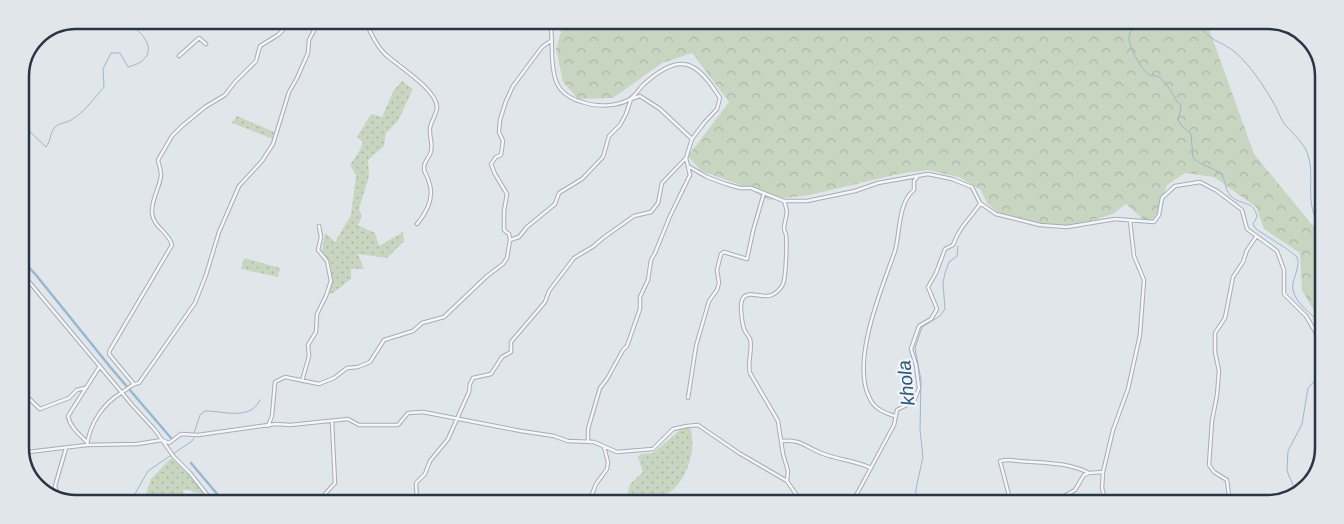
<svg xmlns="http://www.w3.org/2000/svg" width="1344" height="524" font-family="Helvetica,sans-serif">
  <defs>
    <pattern id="green-dots" width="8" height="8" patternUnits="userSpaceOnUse" patternTransform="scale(1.25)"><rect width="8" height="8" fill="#c8d6c1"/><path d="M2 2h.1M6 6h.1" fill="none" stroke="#acb8a7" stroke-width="1.8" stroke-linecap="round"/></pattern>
    <pattern id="forest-crowns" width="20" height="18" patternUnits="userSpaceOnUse" patternTransform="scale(1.25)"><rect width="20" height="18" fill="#c8d6c1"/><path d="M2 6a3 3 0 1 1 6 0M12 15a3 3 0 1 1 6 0" fill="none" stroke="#acb8a7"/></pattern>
  </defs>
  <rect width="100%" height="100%" fill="#e1e6eb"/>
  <path fill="url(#green-dots)" d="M402 81 413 89 398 121 386 133 384 146 368 160 369 176 359 209 362 216 358 225 375 233 379 246 403 232 404 241 387 258 358 254 364 269H351V279L333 293 329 294 332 278 331 267 322 250 325 233 335 242 351 215 356 175 350 165 360 150 363 142 357 137 371 114 382 117 394 90Z
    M237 116 274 132 273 139 232 123Z
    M244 258 280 268 278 277 241 269Z
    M690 427C697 448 688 478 670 492 666 495 660 495 655 497L660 502H610L613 495 620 501 627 496 630 484 643 472 638 457 641 454 653 453 681 429Z
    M171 458 192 477 203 491 201 494 188 490H183V498L187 499 188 496H189L194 501H141L145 498 151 479Z"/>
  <path fill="url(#forest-crowns)" d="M558 21 1207 23 1254 154 1323 238 1322 318 1317 316 1302 290 1300 253 1264 229 1256 207 1214 177 1185 173 1167 185 1155 218 1146 222 1126 204 1113 214 1071 227 1005 219 987 203 981 190 959 177 928 170 898 174 810 195 769 200 738 184 701 171 688 156 729 102 692 53 662 63 613 98 578 99 563 82 556 49 561 32Z"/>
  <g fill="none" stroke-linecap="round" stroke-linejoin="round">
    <path stroke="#99b7ce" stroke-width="1" d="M1136 23C1133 27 1130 32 1129 37 1128 44 1141 70 1148 74 1151 77 1156 75 1159 77 1167 83 1173 94 1177 102L1180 104 1181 108 1178 120 1182 126 1191 134 1193 158 1200 163 1221 173C1226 180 1224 188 1230 195 1239 206 1254 199 1257 217L1253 224 1256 229 1287 249 1297 257C1300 266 1295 274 1293 283 1290 300 1311 314 1322 323
      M1198 23C1210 43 1221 40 1236 53 1249 64 1264 86 1273 102 1277 108 1279 115 1283 122 1290 131 1299 138 1305 148 1319 174 1300 205 1323 228
      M20 126 25 127 46 147C51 141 50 131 56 126 60 123 66 123 71 120 84 113 94 98 104 87L103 69 111 53H120L128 67C160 59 150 36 127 23L128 20
      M194 433 200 415 205 411C225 411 250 421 260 400
      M1297 495 1287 471 1288 451 1302 424 1308 388 1322 373
      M131 501 148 471 192 441 194 438
      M914 503 917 484 923 457 920 430 921 380 915 348 922 327 940 316 945 309 943 283 945 273 949 262 957 256 958 246"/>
    <path stroke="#99b7ce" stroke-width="2.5" d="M20 258 36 275 111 368 171 438
      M191 463 223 501"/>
    <g stroke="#a6adb6" stroke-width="4.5">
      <path id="street" d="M365 21C371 32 375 45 385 54 398 66 436 89 437 107 437 114 431 121 430 128 429 136 433 143 431 151 430 158 424 160 424 168 424 173 428 177 429 182 435 198 427 212 417 224
        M550 21C554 41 549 62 556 81 560 92 571 99 582 102 596 107 617 107 630 99 635 96 639 89 643 85 679 52 696 59 720 98L717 109 704 123 692 139 686 158 688 166 707 177 726 184 740 188H751L784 201H807L855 191 878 183 928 174 952 179 972 187 980 203 996 214 1040 225 1067 227 1115 219 1154 222 1159 215 1162 198 1175 186 1200 182 1217 191 1242 210 1247 229 1277 251 1284 270V294L1306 316 1322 343
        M179 56 199 38 206 44
        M784 201C789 215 786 214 784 227 784 232 785 230 786 235 787 243 786 277 783 284 781 288 776 293 772 295 763 299 749 290 743 298 739 304 742 322 744 329 745 332 748 335 750 339 753 349 747 362 750 373L778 421 783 454 788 471 787 481
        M510 239 509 234 504 230V211L507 194 495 174 491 164 496 157 501 155 503 141 499 132 500 120 506 101 513 86 542 47 552 40
        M20 271 133 406 155 430 174 457 190 473 212 501
        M302 381 309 356 308 345 316 332 317 314 326 296 331 281 327 261 318 250 321 237 319 226
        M133 383 109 354 110 350 172 245C169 232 153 227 152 213 151 199 160 188 161 175 161 170 159 165 158 160L172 136 182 126 205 107 225 95 235 82 256 61 260 46 278 35 284 29 285 21
        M20 390 40 409 69 398 77 390 85 388
        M688 398 696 346 709 301 717 290 719 283 717 270 721 254 724 252 747 259 753 231 764 193
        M895 416C885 413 875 409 870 399 850 362 882 288 895 251 900 234 898 202 914 190V181L918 176
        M268 426 272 416 275 382 285 377 319 384 334 378 347 368 358 367 370 362 384 340 413 331 422 323 444 317 487 276 503 264 507 258 510 240 519 237 527 227 555 204 559 193 582 179 603 157 609 136 620 125 626 114 631 99 640 96 660 109 692 139
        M781 441C801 439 804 446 821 453 838 460 854 460 871 468
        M87 442C79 434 70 427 68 416L100 366
        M588 442V429L600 388 607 379 623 350 627 346 640 309V297L648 280 651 260 655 253 670 216 690 175 688 167
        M87 445C90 423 103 404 121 393 128 389 131 384 139 383L195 303 206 275 219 232 239 186 262 161 273 144 289 92 297 78 308 53 309 40 319 21
        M20 453 87 445 137 444 162 440 169 443 181 434 198 435 276 424 290 425 348 419 359 425H398L408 413 423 412 521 431 554 436 568 441 594 442 617 452 653 449 673 429 687 426 698 425 739 453 787 481 802 503
        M63 501 58 495 55 486 66 448
        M321 502 325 494 335 483 332 422
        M417 502 416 483 425 474 430 461 448 439 469 392 470 384 473 378 491 374 502 357 511 352V342L545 302 549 291 574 258 594 246 603 238 634 216 651 212 658 203 662 183 686 158
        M589 502 596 484 607 469 608 462 604 447
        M852 503 894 425 897 410 914 401 919 388 916 365 911 349 919 326 931 319 937 309 928 287 936 273 945 249 953 245C960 226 969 220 980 204
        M1011 503 1000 461C1008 459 1012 460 1019 461 1043 463 1067 462 1089 473
        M1064 503 1066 495 1075 490 1084 475 1089 473 1103 472
        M1106 504 1102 488 1103 472 1113 430 1128 389 1140 335 1144 280 1134 256 1130 221
        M1230 504 1227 480 1214 472 1209 465 1212 421 1217 395 1219 371 1215 352V333L1225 318 1233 277 1243 262 1247 250 1256 237"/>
    </g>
    <use href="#street" stroke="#f4f6f9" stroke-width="2.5"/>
  </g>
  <g text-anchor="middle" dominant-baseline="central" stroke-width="4.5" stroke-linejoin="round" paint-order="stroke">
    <g font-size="19" font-style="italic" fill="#2e577c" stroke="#f1f5f8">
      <text transform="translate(906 383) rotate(-96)">khola</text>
    </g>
  </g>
  <path d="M0 0H1344V524H0ZM76 29H1268A47 47 0 0 1 1315 76V448A47 47 0 0 1 1268 495H76A47 47 0 0 1 29 448V76A47 47 0 0 1 76 29Z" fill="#e1e6ea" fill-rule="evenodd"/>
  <path fill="none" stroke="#283545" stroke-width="2.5" d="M76 29H1268A47 47 0 0 1 1315 76V448A47 47 0 0 1 1268 495H76A47 47 0 0 1 29 448V76A47 47 0 0 1 76 29Z"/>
</svg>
